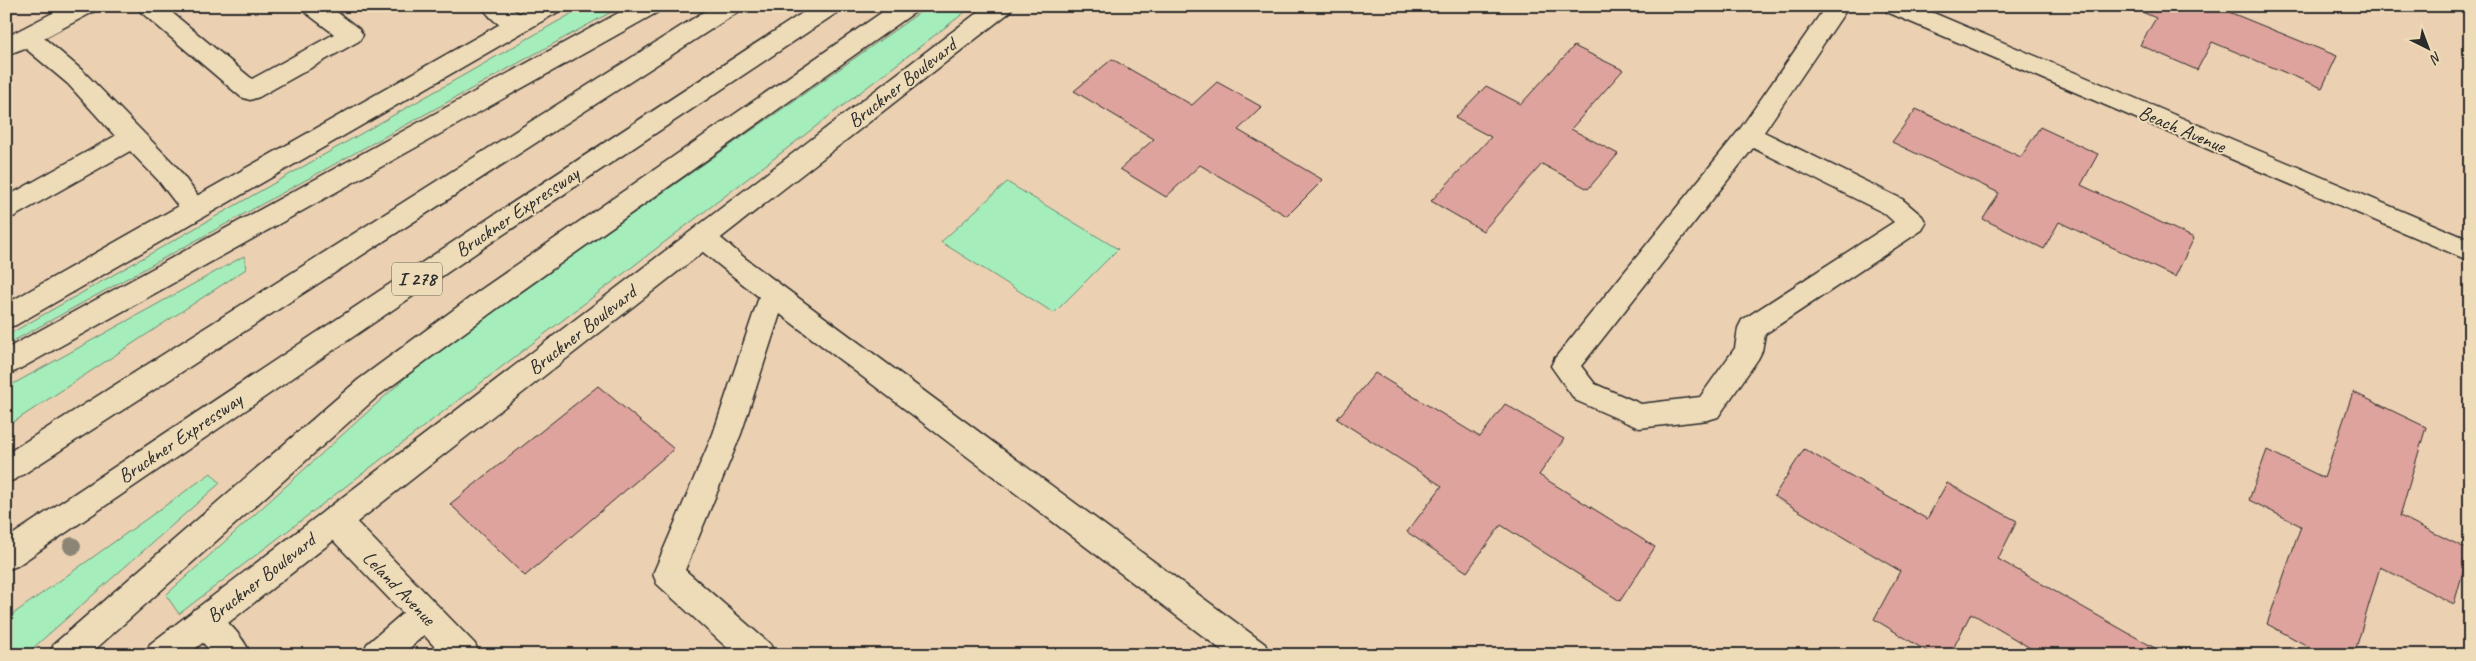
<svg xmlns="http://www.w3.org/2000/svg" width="2476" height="661" font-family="Caveat,sans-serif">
  <rect width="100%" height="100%" fill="#ebd0b2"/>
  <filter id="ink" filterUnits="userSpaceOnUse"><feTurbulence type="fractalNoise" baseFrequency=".02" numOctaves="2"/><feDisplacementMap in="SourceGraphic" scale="10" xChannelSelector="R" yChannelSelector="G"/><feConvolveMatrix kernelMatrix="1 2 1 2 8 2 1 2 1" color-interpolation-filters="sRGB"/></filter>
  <g filter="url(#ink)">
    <path fill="#a5edbb" stroke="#688c73" d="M585 6H622L6 345V336Z
      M929 6H973L179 614 166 595 427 358Z
      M1007 182 1118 249 1054 313 941 242Z
      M244 256 246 269 6 427V388Z
      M211 473 220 483 25 655H6V619Z"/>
    <path fill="#dda39c" stroke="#2b2b2b" d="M2128 6H2232L2229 12 2337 56 2322 88 2212 42 2197 70 2140 45 2156 18Z
      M1574 46 1623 70 1571 129 1618 154 1588 189 1542 164 1483 231 1431 201 1491 137 1455 118 1486 86 1521 104Z
      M1112 59 1192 105 1217 82 1262 107 1238 130 1323 180 1287 216 1200 165 1166 197 1120 169 1154 139 1074 91Z
      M1916 109 2021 157 2040 127 2098 154 2081 185 2194 238 2175 277 2059 222 2044 249 1983 219 1999 193 1892 142Z
      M1375 373 1480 437 1505 404 1564 439 1539 475 1655 547 1620 601 1501 525 1467 572 1407 532 1442 486 1337 419Z
      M598 386 674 449 525 576 450 504Z
      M2353 392 2426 427 2400 516 2469 550 2454 604 2380 567 2354 655H2324L2267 624 2301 526 2249 500 2267 450 2324 478Z
      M1804 449 1927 519 1947 483 2017 521 1998 559 2167 655H2042L1971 613 1950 655H1933L1874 619 1900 571 1774 496Z"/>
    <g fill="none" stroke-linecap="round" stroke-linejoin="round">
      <g stroke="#2b2b2b" stroke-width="3">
        <path id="minor" d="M66 6H96L93 12 44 38 84 72 176 166 207 208 203 215 194 218 185 215 158 180 130 151 15 216 6 219V197L115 136 68 84 25 48 6 55V37Z
          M138 6H164L252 79 334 34 305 12 302 6H329L359 29 363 35 359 41 259 97 250 100 241 97 141 12Z
          M482 6C502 6 517 5 529 25L525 31C509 35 490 20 482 6Z
          M1826 6H1849L1764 132 1902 199 1922 216 1926 223 1922 230 1765 334 1762 351 1758 359 1718 417 1708 420 1639 428 1575 400 1551 366 1555 358 1740 129ZM1753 148 1884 213 1894 222 1742 320 1738 328 1735 348 1700 397 1641 404 1595 384 1581 366Z
          M1884 6H1917L2470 240V261L1887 12Z
          M702 227 711 230 746 259 1265 644 1270 655H1228L780 314 741 434 685 570 770 644 775 655H735L657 584 653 574 713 434 759 297 693 244 689 237 693 230Z
          M335 507 346 511 475 644 480 655H442L424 635 402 655H362L367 644 403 613 324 531 320 521 324 511Z
          M204 606C223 614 243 636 251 655H214L193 632 188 621 193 610Z"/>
      </g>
      <g stroke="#2b2b2b" stroke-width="3">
        <path id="major" d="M532 6H561L558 12 16 325 6 328V304Z
          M986 6H1013L1010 12 187 655H145L150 644Z"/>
      </g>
      <g stroke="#2b2b2b" stroke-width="3">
        <path id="highway" d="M631 6H661L658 12 16 371 6 375V349Z
          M713 6H741L738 12 16 479 6 483V454Z
          M813 6H841L838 12 495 240 17 566 6 570V539L477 226Z
          M891 6H918L915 12 499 307 378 396 89 655H49L54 644 358 380 479 291Z"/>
      </g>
      <use href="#minor" fill="#eedbb8" fill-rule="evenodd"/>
      <use href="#major" fill="#eedbb8" fill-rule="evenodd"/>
      <use href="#highway" fill="#eedbb8" fill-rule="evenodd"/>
    </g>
    <circle fill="#8b8574" cx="72" cy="546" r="9"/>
  </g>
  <g text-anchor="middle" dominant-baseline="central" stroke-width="4" stroke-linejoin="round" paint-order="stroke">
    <rect fill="#eedbb8" stroke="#666055" stroke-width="1" x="392" y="262.5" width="50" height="33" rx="4"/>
    <g font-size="19" font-weight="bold" fill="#2b2b2b">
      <text x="417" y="279">I 278</text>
    </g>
    <g font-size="20" fill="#2b2b2b" stroke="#eedbb8">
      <text transform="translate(902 83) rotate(-38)">Bruckner Boulevard</text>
      <text transform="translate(2182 129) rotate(23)">Beach Avenue</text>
      <text transform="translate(517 212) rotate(-34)">Bruckner Expressway</text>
      <text transform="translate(582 330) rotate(-38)">Bruckner Boulevard</text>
      <text transform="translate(180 438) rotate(-34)">Bruckner Expressway</text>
      <text transform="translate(261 578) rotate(-38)">Bruckner Boulevard</text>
      <text transform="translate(399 588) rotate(46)">Leland Avenue</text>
    </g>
  </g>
  <rect width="2476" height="661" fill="none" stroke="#eedbb8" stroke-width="25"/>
  <rect x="12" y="12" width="2451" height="636" fill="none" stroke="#2b2b2b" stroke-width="2" filter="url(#ink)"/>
  <g transform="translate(2428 48) rotate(138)" stroke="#eedbb8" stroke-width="4" paint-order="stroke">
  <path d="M0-4L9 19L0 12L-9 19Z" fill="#2b2b2b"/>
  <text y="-8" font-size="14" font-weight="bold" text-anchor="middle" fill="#2b2b2b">N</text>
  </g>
</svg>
